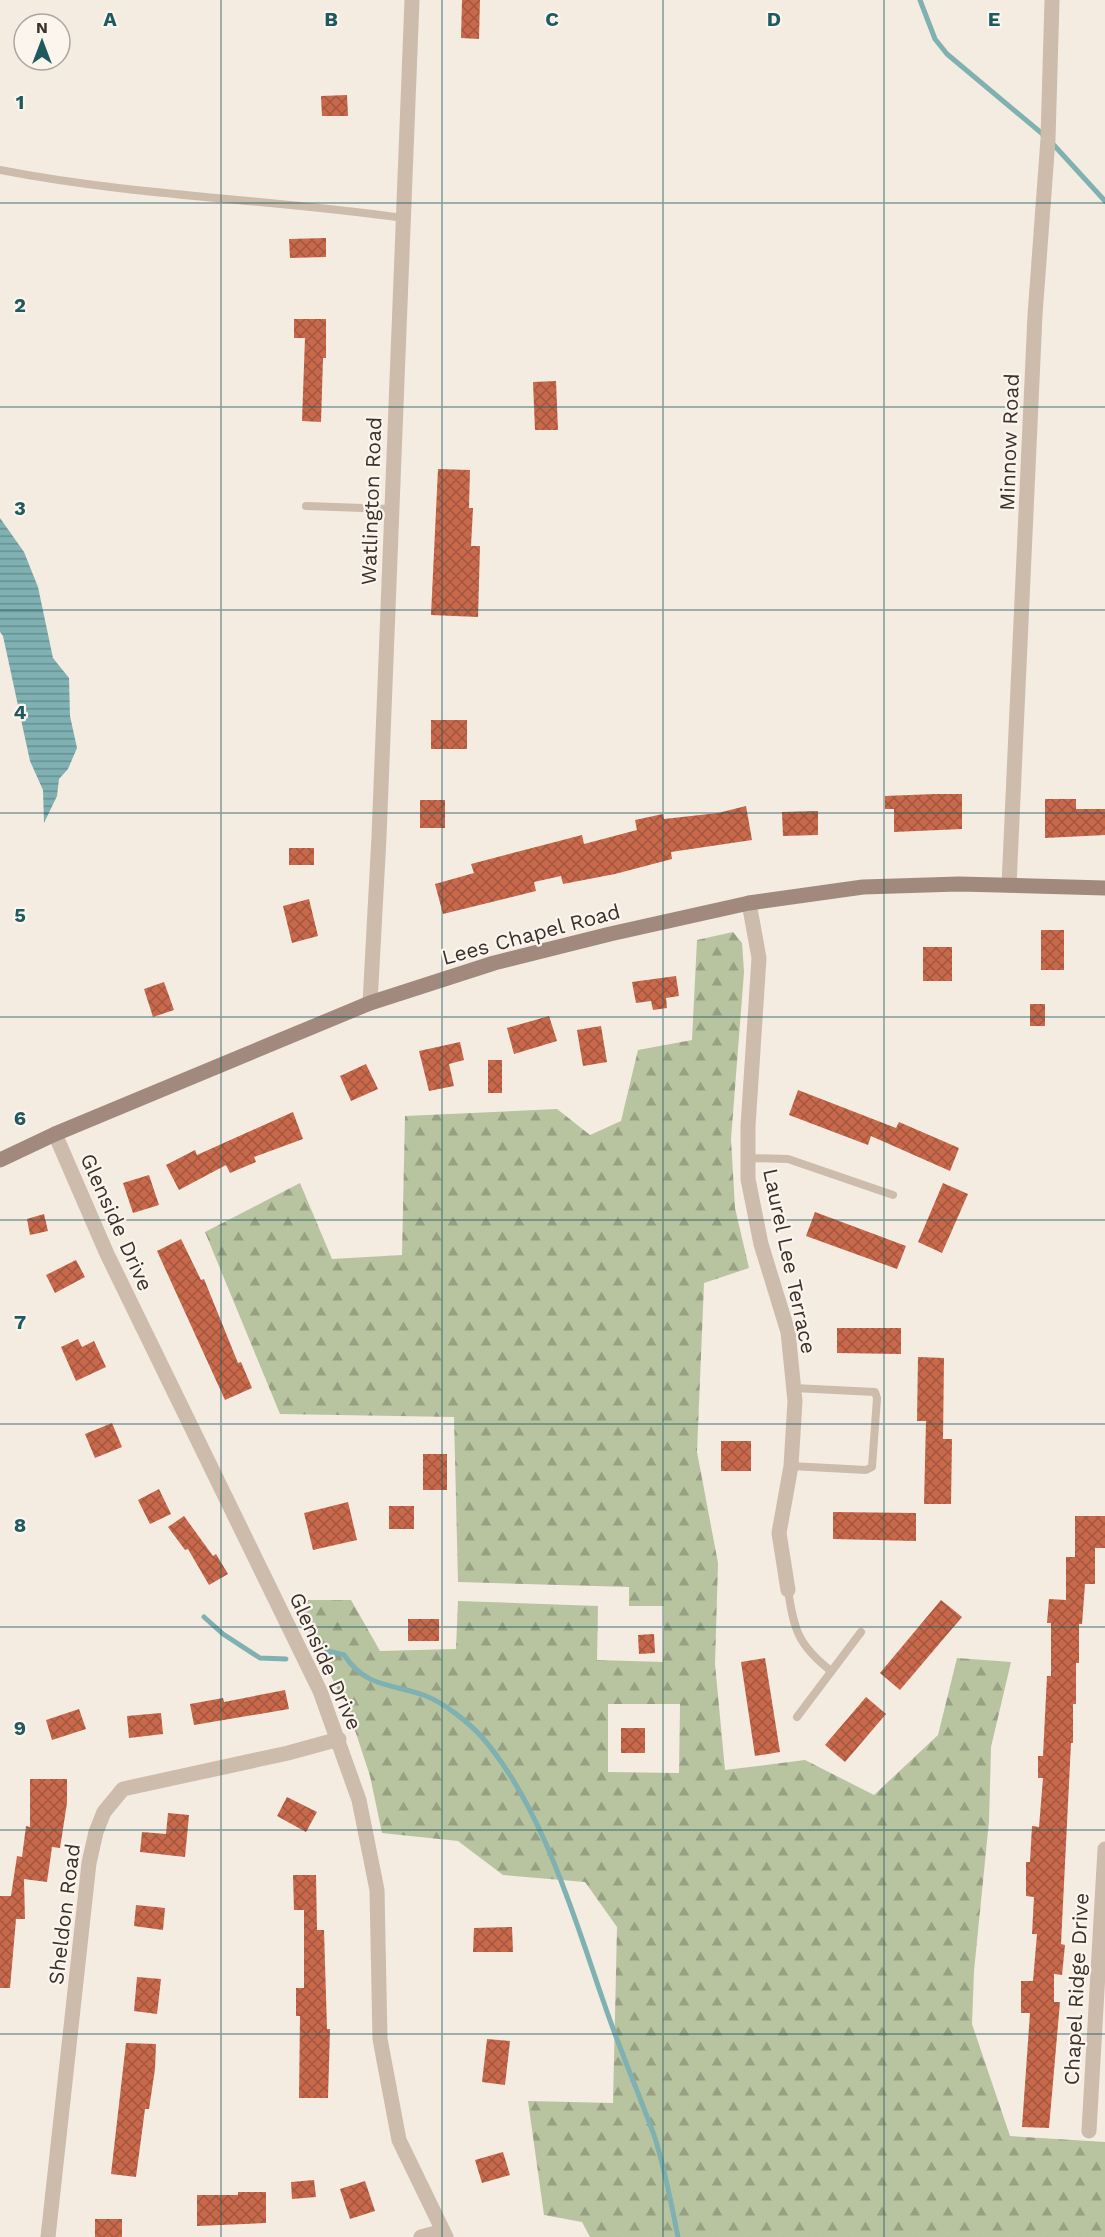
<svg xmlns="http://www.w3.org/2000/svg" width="1105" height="2237" font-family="'Work Sans',sans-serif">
  <defs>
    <pattern id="forest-firs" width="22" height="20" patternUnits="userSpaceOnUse" patternTransform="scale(1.5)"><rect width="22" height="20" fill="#b8c4a0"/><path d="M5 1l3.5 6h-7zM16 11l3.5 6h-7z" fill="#97a083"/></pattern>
    <pattern id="water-rules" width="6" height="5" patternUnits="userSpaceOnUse" patternTransform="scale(1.5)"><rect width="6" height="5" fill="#7fb0b2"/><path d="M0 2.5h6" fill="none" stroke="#699091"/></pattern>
    <pattern id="building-cross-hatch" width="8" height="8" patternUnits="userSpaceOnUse" patternTransform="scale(1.5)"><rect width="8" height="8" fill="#c8694b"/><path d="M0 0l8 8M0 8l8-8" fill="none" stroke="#a4573f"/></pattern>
  </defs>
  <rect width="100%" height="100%" fill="#f4ebe1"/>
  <path fill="url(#forest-firs)" fill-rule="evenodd" d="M733 932 742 943 744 972 731 1139 735 1208 749 1268 704 1283 697 1452 718 1563 715 1664 725 1770 805 1760 874 1795 938 1735 957 1658 1011 1662 991 1747 989 1821 974 1971 972 2024 1010 2136 1105 2142V2237H590L582 2222 544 2215 528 2101 613 2103 617 1927 585 1882 503 1875 458 1841 382 1833 370 1776 350 1715 294 1600H351L380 1651 456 1649 458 1601 598 1606 597 1660 663 1662 664 1606H629V1587L458 1582 454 1417 280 1414 205 1232 300 1183 332 1259 402 1255 405 1116 557 1109 590 1135 621 1121 638 1050 692 1040 697 940ZM608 1704H680L679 1773 608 1772Z"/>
  <path fill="url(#water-rules)" d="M0 518 24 552 38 587 53 658 69 678 70 716 77 748 68 769 59 779 57 796 44 823 43 790 30 761 3 636 0 632Z"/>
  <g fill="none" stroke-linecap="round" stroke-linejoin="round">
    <path stroke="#7fb0b2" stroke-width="5" d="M920 0 935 39 947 54 1045 136
      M1052 143 1105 201
      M204 1617 223 1634 260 1658 286 1659
      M320 1649 344 1655C367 1689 392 1683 426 1696 444 1703 468 1722 481 1736 542 1805 574 1917 604 2003 619 2048 638 2091 654 2135 665 2168 671 2203 678 2237"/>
  </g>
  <path fill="url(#building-cross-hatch)" d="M462 0H480L479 39 461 38Z
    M347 95 348 116H322L321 96Z
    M326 238V257L290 258 289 239Z
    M294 319H326V358H323L321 422 302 421 305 338H294Z
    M556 381 558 430H535L533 382Z
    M438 469 470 470 469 508H473L471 546H480L478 617 431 615Z
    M431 720H467V749H431Z
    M935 794H962V829L894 832V809H885V796Z
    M1045 799H1076V809H1105V835L1045 838Z
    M420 800H445V828H420Z
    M746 806 752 840 671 852 672 859 615 874 563 884 561 876 534 882 536 891 443 914 435 884 474 873 471 864 582 835 584 844 637 830 635 820 663 814 664 819 718 813Z
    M818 811V835L783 836 782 812Z
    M289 848H314V865H289Z
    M309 899 318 936 292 943 283 906Z
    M1041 930H1064V970H1041Z
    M923 947H952V981H923Z
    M676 976 679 996 666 998 667 1008 653 1010 651 1001 636 1003 632 982Z
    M164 982 174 1010 153 1017 144 989Z
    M1030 1004H1045V1026H1030Z
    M549 1016 557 1041 514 1054 507 1028Z
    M601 1026 607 1062 583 1066 577 1030Z
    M460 1042 464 1060 449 1064 454 1086 429 1091 419 1051Z
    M488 1060H502V1093H488Z
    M366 1064 378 1089 351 1101 340 1076Z
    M798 1090 896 1128 899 1122 959 1148 950 1171 871 1136 868 1145 789 1115Z
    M293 1112 303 1139 254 1157 256 1162 230 1173 226 1165 179 1190 166 1165 195 1150 197 1155Z
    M149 1175 159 1205 133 1213 123 1183Z
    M943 1183 968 1194 942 1253 918 1242Z
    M815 1212 906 1246 897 1269 806 1236Z
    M44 1214 48 1231 30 1235 27 1219Z
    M181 1239 201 1280 204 1279 238 1363 241 1362 252 1388 225 1400 157 1251Z
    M76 1260 85 1277 55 1293 46 1275Z
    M837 1328H901V1354L837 1353Z
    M78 1339 82 1347 94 1341 106 1367 76 1381 61 1347Z
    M918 1357 944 1358 943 1439H952L951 1504H924L926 1421H917Z
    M112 1423 122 1447 95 1458 85 1434Z
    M721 1441H751V1471H721Z
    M423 1454H447V1490H423Z
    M159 1489 171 1514 150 1524 138 1500Z
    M348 1502 357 1540 313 1550 304 1513Z
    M389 1506H414V1529H389Z
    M833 1512 916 1513V1541L833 1539Z
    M184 1516 213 1556 216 1554 228 1574 209 1585 188 1549 185 1550 168 1527Z
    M1075 1516H1105V1548H1095V1584H1085L1082 1624H1079V1663H1076V1704H1073V1743H1071L1061 1944 1065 1945 1062 1975 1054 1974V2002H1060L1049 2128 1022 2127 1030 2013H1021V1981H1033L1037 1934H1032L1034 1897 1026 1896V1862H1030L1032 1826 1039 1827 1043 1778H1038V1756H1043L1047 1676H1051V1623H1047L1049 1599 1066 1600V1557H1075Z
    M941 1600 962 1617 900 1690 880 1673Z
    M408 1619H439V1641H408Z
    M654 1634 655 1653 639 1654 638 1635Z
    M765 1658 780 1752 755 1756 741 1662Z
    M285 1690 289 1709 194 1725 190 1704 223 1698 224 1702Z
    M866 1697 886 1714 845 1762 825 1745Z
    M79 1709 86 1729 52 1740 46 1720Z
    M161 1713 163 1734 129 1738 127 1716Z
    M621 1728H645V1753H621Z
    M30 1779H67V1803L60 1848 52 1847 47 1882 24 1879 25 1919H16L10 1988H0V1896H11L17 1856 22 1857 26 1826 30 1827Z
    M287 1797 317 1812 306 1832 277 1816Z
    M168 1813 189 1815 185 1857 140 1852 142 1832 166 1834Z
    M293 1875H316L317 1930H324L327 2029H330L328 2098H299L300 2016H296V1988H304V1910H294Z
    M136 1905 165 1908 163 1930 134 1926Z
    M512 1927 513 1952H473L474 1928Z
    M137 1977 161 1979 157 2014 134 2011Z
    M487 2039 510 2041 505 2085 482 2082Z
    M126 2043 156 2044 155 2069 149 2109H145L136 2177 111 2174Z
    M503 2152 510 2175 482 2183 475 2160Z
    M314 2180 316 2197 292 2199 291 2182Z
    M365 2181 375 2211 350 2219 340 2189Z
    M238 2192H266V2223L197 2226V2195H238Z
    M95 2219H122V2237H95Z"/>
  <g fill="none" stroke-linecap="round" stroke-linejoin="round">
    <path stroke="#cdbbac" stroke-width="8" d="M0 170C133 196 269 199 403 218
      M306 506 392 509
      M748 1158 788 1159 893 1195
      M791 1466 866 1470 872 1467 877 1398 875 1392 794 1388
      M788 1590C794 1630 798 1645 831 1671
      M797 1717 861 1632"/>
    <path stroke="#cdbbac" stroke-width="15" d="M1009 885 1035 315 1048 139 1052 0
      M749 903 759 958 748 1126V1179L761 1244 788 1332 795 1401 791 1466 779 1533 788 1590
      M370 1003 379 837 412 0
      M55 1134 107 1254 320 1691 359 1800 377 1890 380 2039 399 2140 446 2237
      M1089 2131 1105 1849
      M48 2237 89 1863 96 1832 104 1812 123 1789 288 1753 339 1739
      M421 2237 443 2231"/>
    <path stroke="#a18a7d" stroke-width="15" d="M0 1160 55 1134 370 1003 494 963 610 934 749 903 863 887 959 884 1105 888"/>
  </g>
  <path fill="none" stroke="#1f5a5e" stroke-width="1.5" stroke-opacity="0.55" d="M221 0V2237M442 0V2237M663 0V2237M884 0V2237M0 203H1105M0 407H1105M0 610H1105M0 813H1105M0 1017H1105M0 1220H1105M0 1424H1105M0 1627H1105M0 1830H1105M0 2034H1105"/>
  <g text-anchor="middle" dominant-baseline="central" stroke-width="4.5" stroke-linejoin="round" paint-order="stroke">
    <g font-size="21" fill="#3b302b" stroke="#fbf5ee">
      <text transform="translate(1009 442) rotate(-88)">Minnow Road</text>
      <text transform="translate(371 501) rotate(-88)">Watlington Road</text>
      <text transform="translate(531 934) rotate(-15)">Lees Chapel Road</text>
      <text transform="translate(117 1222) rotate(66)">Glenside Drive</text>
      <text transform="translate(790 1261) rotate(78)">Laurel Lee Terrace</text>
      <text transform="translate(326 1661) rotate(66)">Glenside Drive</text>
      <text transform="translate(64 1914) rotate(-83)">Sheldon Road</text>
      <text transform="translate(1076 1989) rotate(-87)">Chapel Ridge Drive</text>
    </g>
  </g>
  <g font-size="20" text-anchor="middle" font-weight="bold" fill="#1f5a5e" stroke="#fbf5ee" stroke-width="4.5" stroke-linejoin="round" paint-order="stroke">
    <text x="110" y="26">A</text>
    <text x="331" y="26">B</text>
    <text x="552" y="26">C</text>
    <text x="774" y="26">D</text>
    <text x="994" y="26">E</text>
    <text x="20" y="109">1</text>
    <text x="20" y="312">2</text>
    <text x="20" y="515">3</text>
    <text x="20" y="719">4</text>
    <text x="20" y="922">5</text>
    <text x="20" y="1125">6</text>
    <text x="20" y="1329">7</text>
    <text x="20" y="1532">8</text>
    <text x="20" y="1735">9</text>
  </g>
  <g transform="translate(42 42)"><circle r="28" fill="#fbf5ee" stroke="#aea6a0" stroke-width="1.5"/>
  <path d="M0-4.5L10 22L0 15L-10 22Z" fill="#1f5a5e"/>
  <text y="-9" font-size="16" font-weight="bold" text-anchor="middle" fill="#3b302b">N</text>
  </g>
</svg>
